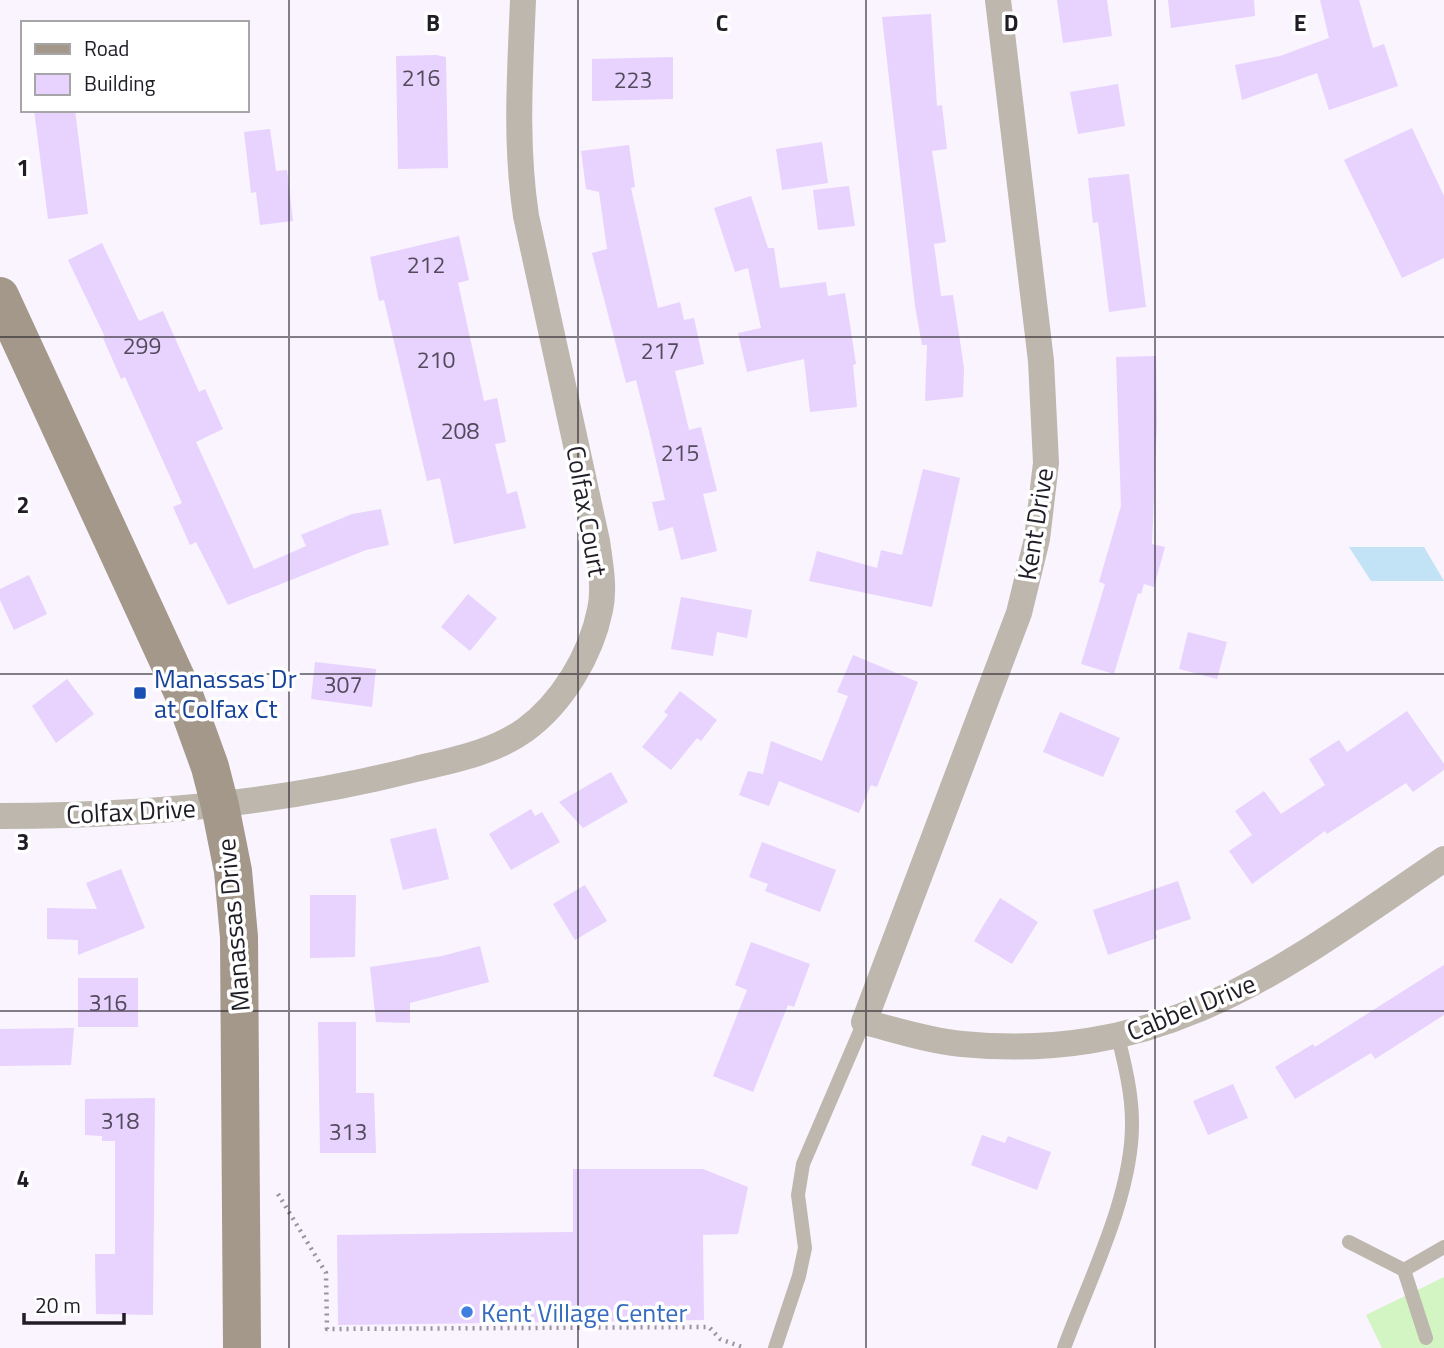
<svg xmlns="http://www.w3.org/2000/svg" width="1444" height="1348" font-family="'Titillium Web',sans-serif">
  <rect width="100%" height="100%" fill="#f9f4fe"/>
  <path fill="#d3f4c3" d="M1444 1277V1348H1382L1366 1315Z"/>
  <path fill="#c2e2f5" d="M1349 547H1424L1444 581H1371Z"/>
  <path fill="#e8d2fe" d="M1057 0H1107L1112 36 1063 43Z
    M1168 0H1254L1255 16 1171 28Z
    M1320 0H1359L1373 48 1384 44 1398 86 1329 110 1317 73 1242 100 1235 65 1280 56 1329 38Z
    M931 14 937 106 942 105 947 149 932 151 946 242 934 244 941 296 953 295 964 368 963 397 925 401 927 345H922L915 306 882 17Z
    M436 55 446 57 448 168 398 169 396 56Z
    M673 57V99L592 101V59Z
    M1118 84 1125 126 1078 134 1070 92Z
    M34 110H75L88 214 48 219Z
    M1412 128 1444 196V258L1402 278 1344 160Z
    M270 129 276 171 287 170 293 221 260 225 256 192 251 193 244 132Z
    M822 142 828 183 782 190 776 149Z
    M629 145 635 187 631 188 658 308 680 302 684 320 694 318 704 364 675 371 689 430 701 427 717 491 703 494 717 551 681 560 673 527 659 531 652 502 665 500 651 439 636 380 626 383 592 253 607 249 599 192 586 189 581 151Z
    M1129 174 1146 307 1109 312 1098 222 1093 223 1088 178Z
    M849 186 855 226 818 230 813 190Z
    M751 196 768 248H774L780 288 826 282 828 296 845 293 856 364 853 365 857 407 810 412 804 359 747 372 738 333 761 328 748 268 735 272 714 208Z
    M459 236 469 280 458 283 484 401 497 398 506 442 495 444 507 494 517 491 526 528 454 544 440 478 427 481 384 300 379 301 370 257Z
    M102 243 139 321 163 311 199 392 205 389 223 429 196 442 254 569 306 546 301 535 352 514 381 509 389 545 366 550 228 605 196 542 190 545 173 507 182 503 125 377 121 379 103 338 105 337 68 260Z
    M1156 356 1157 422 1152 544 1165 547 1154 587 1144 584 1141 594 1138 593 1114 674 1081 664 1105 584 1099 582 1121 506 1116 357Z
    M923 469 960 478 932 607 809 581 817 551 877 568 881 550 902 555Z
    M29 575 47 614 14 630 0 600V589Z
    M468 594 497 618 470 651 441 627Z
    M681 597 752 610 747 638 717 632 713 656 671 649Z
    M1188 632 1227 642 1217 679 1179 669Z
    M853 655 918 682 877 787 871 785 859 813 779 781 769 806 739 795 748 771 763 774 771 741 822 761 848 696 837 692Z
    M315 662 376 669 372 707 311 699Z
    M67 679 94 714 56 743 32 706Z
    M680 691 717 720 701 741 697 738 671 770 642 747 668 715 664 712Z
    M1407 711 1444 764V770L1413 792 1406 783 1327 834 1325 831 1252 884 1229 851 1252 835 1235 811 1264 791 1281 814 1325 785 1309 759 1339 740 1347 752Z
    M1060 712 1120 738 1103 777 1043 752Z
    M611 772 628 802 583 828 559 802Z
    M531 809 535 816 542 812 560 842 511 870 489 834Z
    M436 828 449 879 403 890 390 839Z
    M762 842 836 870 820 912 765 891 768 884 749 877Z
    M121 869 145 928 78 955V940L47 939V908L97 909 86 883Z
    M1178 881 1191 919 1155 931 1157 938 1108 955 1093 910Z
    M585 885 607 921 575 940 553 904Z
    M310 895H356L355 957 310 958Z
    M1000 898 1038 922 1012 964 974 941Z
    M751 942 810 964 794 1007 788 1005 753 1092 713 1076 747 990 735 985Z
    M480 946 489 982 410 1003V1023L376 1022 370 967 442 956Z
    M1444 965V1015L1375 1059 1371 1053 1295 1099 1275 1067 1313 1044 1315 1047Z
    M78 978H138V1027H78Z
    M318 1022H356V1093H374L376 1153H320Z
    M74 1028 71 1065 0 1066V1029Z
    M1233 1084 1248 1118 1208 1135 1193 1101Z
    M155 1098 153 1315 96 1314 95 1254H115V1141H102V1136L85 1135V1099Z
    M982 1135 1005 1143 1008 1136 1051 1152 1037 1190 971 1165Z
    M573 1169H703L748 1187 738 1234 703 1235 704 1320 338 1325 337 1235 573 1232Z"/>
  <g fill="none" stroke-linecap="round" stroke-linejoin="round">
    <path stroke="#98939d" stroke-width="4.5" stroke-dasharray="2 5" stroke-linecap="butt" d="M278 1194 326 1273 327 1329 709 1327 720 1339 745 1348"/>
    <path stroke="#beb7ad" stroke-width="14" d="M1349 1242 1404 1270 1426 1338
      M1404 1270 1444 1247
      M775 1348 799 1276 805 1248 798 1195 803 1164 864 1022
      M1064 1348C1089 1280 1133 1195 1132 1122 1132 1094 1125 1065 1118 1037"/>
    <path stroke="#beb7ad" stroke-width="26" d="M998 0 1041 361 1046 463 1037 539 1019 613 864 1022C896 1030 929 1041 962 1044 1167 1064 1285 967 1444 859
      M0 816C140 816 280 804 416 769 453 760 493 753 525 730 562 703 591 655 600 610 605 588 600 563 597 541L526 216C515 143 520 73 523 0"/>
    <path stroke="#a39889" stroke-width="38" d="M0 296 184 695 210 767 220 806 233 871 239 937 242 1348"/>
  </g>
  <path fill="none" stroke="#211d26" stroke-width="2" stroke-opacity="0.55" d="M289 0V1348M578 0V1348M866 0V1348M1155 0V1348M0 337H1444M0 674H1444M0 1011H1444"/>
  <rect fill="#1a4fb4" stroke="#fff" stroke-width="2.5" x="133" y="686" width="14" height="14" rx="3.5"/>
  <circle fill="#3f7fe0" stroke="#fff" stroke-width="2.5" cx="467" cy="1312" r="7"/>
  <g text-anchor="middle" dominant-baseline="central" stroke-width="7" stroke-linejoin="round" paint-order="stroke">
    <g font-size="23" fill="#534a5c">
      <text x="421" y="77">216</text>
      <text x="633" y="79">223</text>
      <text x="426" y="264">212</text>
      <text x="142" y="345">299</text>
      <text x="660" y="350">217</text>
      <text x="436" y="359">210</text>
      <text x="460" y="430">208</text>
      <text x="680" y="452">215</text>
      <text x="343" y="684">307</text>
      <text x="108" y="1002">316</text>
      <text x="120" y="1120">318</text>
      <text x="348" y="1131">313</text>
    </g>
    <g font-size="26" fill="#211d26" stroke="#fff">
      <text transform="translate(587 511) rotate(80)">Colfax Court</text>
      <text transform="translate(1035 524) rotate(-81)">Kent Drive</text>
      <text transform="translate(131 811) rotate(-3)">Colfax Drive</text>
      <text transform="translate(233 925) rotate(-95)">Manassas Drive</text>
      <text transform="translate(1191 1007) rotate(-22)">Cabbel Drive</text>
    </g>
    <g font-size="26" fill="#164399" stroke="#fff" text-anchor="start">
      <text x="154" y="678">Manassas Dr<tspan x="154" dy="30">at Colfax Ct</tspan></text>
    </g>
    <g font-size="26" fill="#366cbe" stroke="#fff" text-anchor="start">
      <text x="481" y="1312">Kent Village Center</text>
    </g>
  </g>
  <g font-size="23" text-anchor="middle" font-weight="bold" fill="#211d26" stroke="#fff" stroke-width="7" stroke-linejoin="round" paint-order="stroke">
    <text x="433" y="31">B</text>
    <text x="722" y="31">C</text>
    <text x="1011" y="31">D</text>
    <text x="1300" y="31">E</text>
    <text x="23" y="176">1</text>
    <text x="23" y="513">2</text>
    <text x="23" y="850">3</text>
    <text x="23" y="1187">4</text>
  </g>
  <rect x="21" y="21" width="228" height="91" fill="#ffffff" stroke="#a6a5a8" stroke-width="2"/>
  <rect x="35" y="44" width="35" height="10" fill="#a39889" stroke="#a6a5a8" stroke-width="2"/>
  <text x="84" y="56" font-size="21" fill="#211d26">Road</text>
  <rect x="35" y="74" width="35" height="21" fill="#e8d2fe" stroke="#a6a5a8" stroke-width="2"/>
  <text x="84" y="91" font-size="21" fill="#211d26">Building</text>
  <path d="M24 1313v10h100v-10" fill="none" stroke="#211d26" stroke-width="3.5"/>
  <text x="35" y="1313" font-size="21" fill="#211d26" stroke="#ffffff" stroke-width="5" paint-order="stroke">20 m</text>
</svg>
